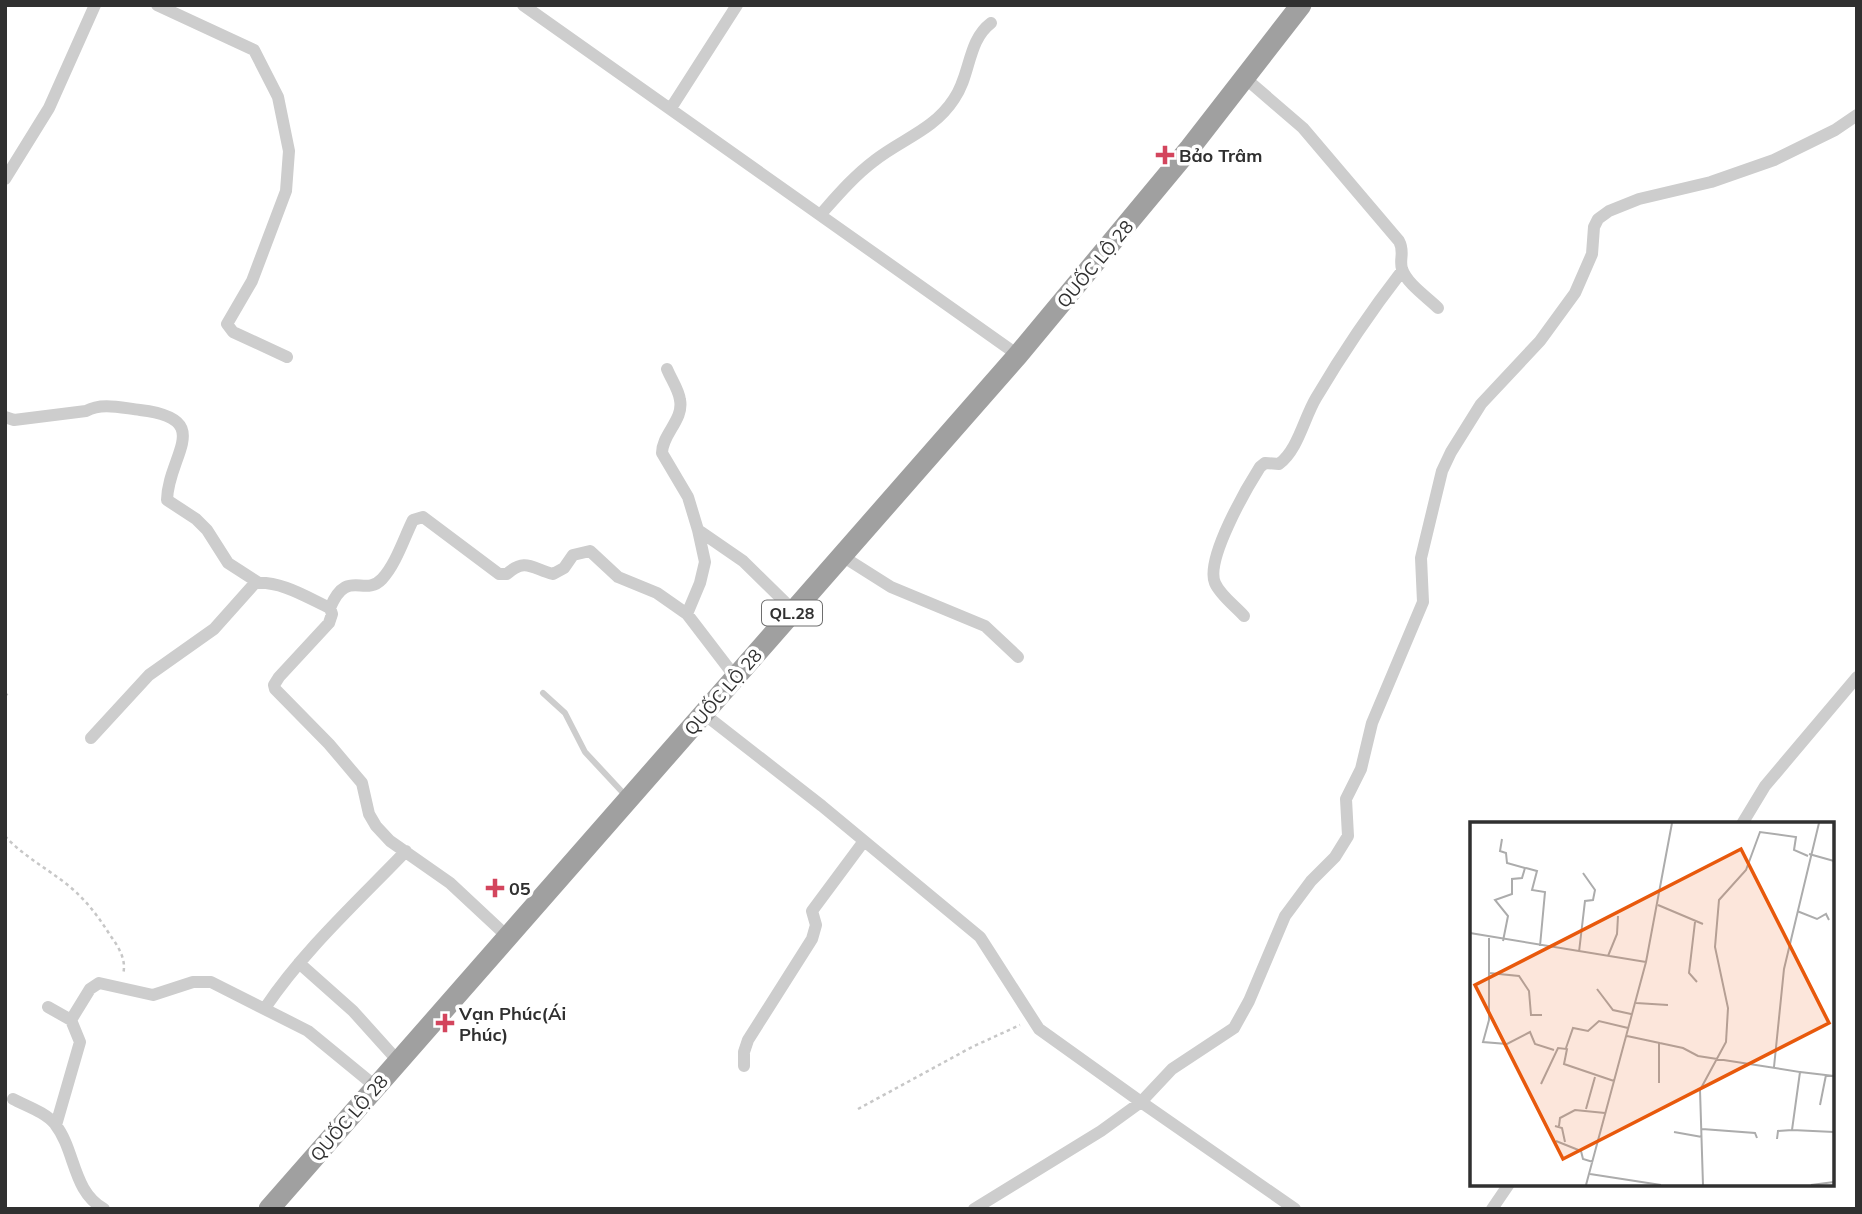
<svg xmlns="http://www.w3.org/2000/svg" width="1862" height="1214" font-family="Mulish,sans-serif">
  <rect width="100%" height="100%" fill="#fff"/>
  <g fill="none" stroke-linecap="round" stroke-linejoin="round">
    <path stroke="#c7c7c7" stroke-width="2.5" stroke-dasharray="3.5 3.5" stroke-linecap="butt" d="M5 696 9 692
      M5 836C24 857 47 868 69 886 86 900 98 916 110 935 118 946 127 960 123 974
      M858 1109 972 1047 1020 1025"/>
    <path stroke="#cdcdcd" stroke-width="6" d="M543 693 565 713 585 752 625 795"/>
    <path stroke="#cdcdcd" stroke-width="12" d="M157 5 254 50 278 97 289 151 286 191 252 281 227 324 233 332 287 357
      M523 5 1018 355
      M1245 78 1303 128 1399 241C1405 252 1399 259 1402 269 1407 284 1427 297 1438 308
      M671 108 737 5
      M5 179 49 108 95 5
      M821 214C837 196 854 176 874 161 902 139 934 130 954 99 971 75 967 41 991 23
      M667 369C671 379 679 390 680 400 684 420 662 434 662 453L688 497 698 530 743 561 794 611
      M5 417 14 420 86 411C102 402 122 408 140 410 216 419 168 455 167 500L196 519 207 530 228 563 259 583
      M842 556 891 587 985 626 1018 657
      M330 608C347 567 364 598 382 579 396 564 404 538 413 520L423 517 499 574H507C525 557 533 569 553 574L564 568 573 555 590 551 618 577 657 593 687 614 736 678
      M687 614 700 583 705 562 698 530
      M1244 616C1235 606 1220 595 1215 583 1205 560 1246 489 1260 467L1265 463 1279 464C1298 450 1304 418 1316 398 1342 354 1371 311 1402 271
      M704 714 822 806 980 937 1039 1029 1141 1102 1295 1209
      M91 738 149 675 214 629 255 583C282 581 306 597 330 608L332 614 329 623 279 677 274 685 275 689 329 744 362 783 369 814 376 826 390 841 450 883 508 937
      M1742 824 1765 786 1857 677
      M299 963 353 1011 398 1061
      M48 1007 71 1020 80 1042 56 1125
      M265 1008C304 950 357 902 406 851
      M71 1020 90 989 99 983 153 995 193 982H211L308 1031 375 1086
      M744 1066V1052L748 1040 812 939 816 925 812 911 864 841
      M13 1099C26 1106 45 1112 55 1124 76 1151 72 1191 104 1209
      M974 1209 1101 1131 1141 1102 1172 1069 1234 1028 1249 1001 1285 916 1311 881 1335 857 1348 836 1346 799 1361 769 1372 723 1423 602 1421 558 1442 471 1451 452 1481 404 1540 341 1575 293 1592 254 1594 227 1598 219 1609 211 1639 199 1711 182 1774 160 1835 130 1857 115
      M1492 1209 1509 1184"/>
    <path stroke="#a0a0a0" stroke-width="21" d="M269 1209 1018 355 1190 148 1301 5"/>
  </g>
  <g fill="#d3455d" stroke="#fff" stroke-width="2.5">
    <path d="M1161.5 144.5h7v7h7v7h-7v7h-7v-7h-7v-7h7z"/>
    <path d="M491.5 877.5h7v7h7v7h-7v7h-7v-7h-7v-7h7z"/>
    <path d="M441.5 1012.5h7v7h7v7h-7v7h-7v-7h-7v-7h7z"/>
  </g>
  <g text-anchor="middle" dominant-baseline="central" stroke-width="7" stroke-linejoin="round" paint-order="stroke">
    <rect fill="#fff" stroke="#6e6e6e" stroke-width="2" x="762" y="600.5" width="60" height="25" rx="5"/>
    <g font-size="16" font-weight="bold" fill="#303030">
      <text x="792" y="613">QL.28</text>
    </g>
    <g font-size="18" font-weight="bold" fill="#303030" stroke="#fff" text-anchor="start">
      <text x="1179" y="155">Bảo Trâm</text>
      <text x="509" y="888">05</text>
      <text x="459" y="1013">Vạn Phúc(Ái<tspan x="459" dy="21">Phúc)</tspan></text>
    </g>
    <g font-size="18" fill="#303030" stroke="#fff">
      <text transform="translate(1095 264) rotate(-50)">QUỐC LỘ 28</text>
      <text transform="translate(723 692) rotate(-49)">QUỐC LỘ 28</text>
      <text transform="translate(349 1118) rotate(-49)">QUỐC LỘ 28</text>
    </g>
  </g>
  <g transform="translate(1470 822)">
    <rect width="364" height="364" fill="#fff"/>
    <path fill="none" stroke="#acacac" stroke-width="2" d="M32 17 30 29 36 31 37 41 55 46 52 56 42 57V72L25 78 38 94 33 119M339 32 364 39M56 46 67 49 62 68 75 70 70 124M188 83 233 102M327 89 347 97 356 92 359 98M225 100 219 151 227 160M0 111 176 140M19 116V198L13 220 37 222 60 210 65 222 84 228M109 130 115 79 123 78 125 68 113 51M138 134 147 112 148 94M19 151 49 154 59 169 61 193H72M127 167 143 188 161 192M166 181 198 183M157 214 213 226 228 234 330 250 322 308 308 309 307 317M96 226 103 206 118 209 129 199 158 206M304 245 314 147 349 1M330 250 364 254M189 261V220M71 262 88 226 97 227 94 242 144 259M350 283 356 253M116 287 125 255M85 304 92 306 95 320M89 304 90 296 105 288 135 291M232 307 285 311 287 316M322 308 364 310M204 310 232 315M86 319 111 329 113 337 123 340M120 352 191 363M116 363 176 140 202 1M233 363 230 268 256 220 258 186 245 125 249 78 276 48 290 10 326 15 324 28 338 34M341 363 364 360"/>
    <path fill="#e8590c" fill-opacity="0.15" stroke="#e8590c" stroke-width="3.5" d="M271 27 359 201 93 337 5 163Z"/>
    <rect width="364" height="364" fill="none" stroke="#303030" stroke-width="3.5"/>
  </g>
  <rect width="1862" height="1214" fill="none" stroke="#303030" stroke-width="14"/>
</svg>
